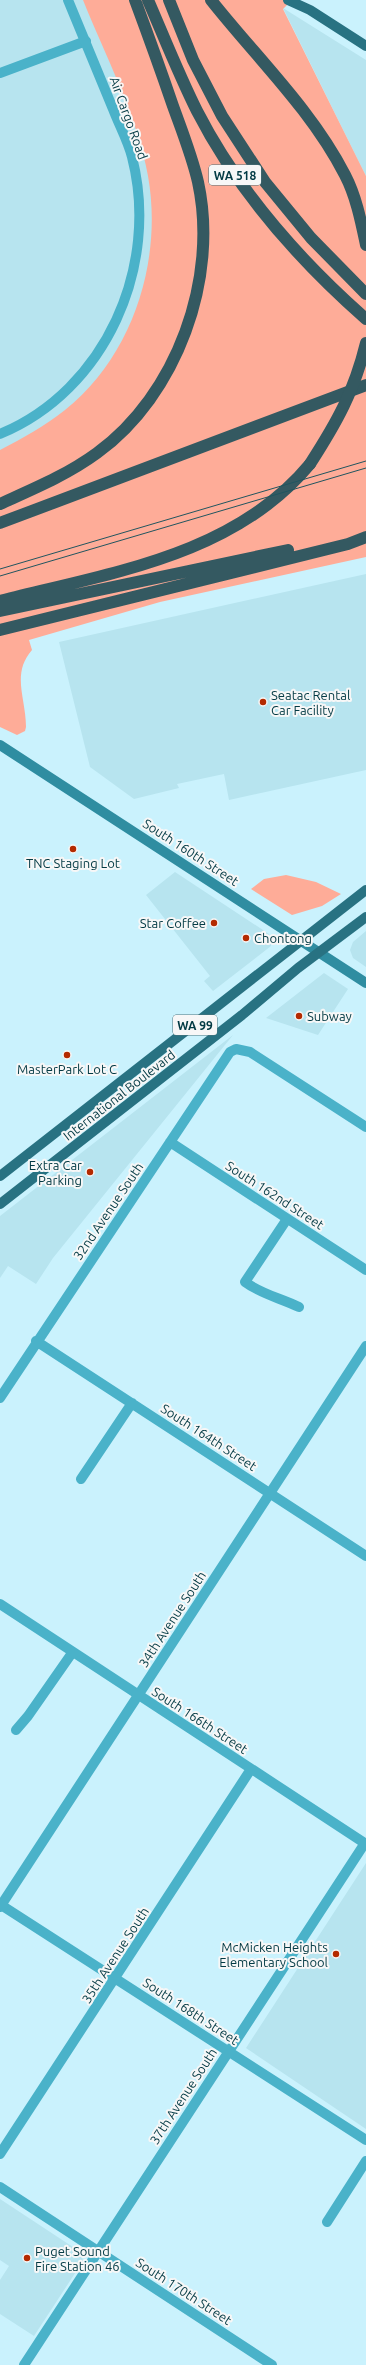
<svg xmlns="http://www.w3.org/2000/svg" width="366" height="2365" font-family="Ubuntu,sans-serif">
  <rect width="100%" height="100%" fill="#caf2fd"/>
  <path fill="#b7e4ef" d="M0 0H90L163 178 161 270 133 353 65 430 0 462Z
    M283 8 366 60V176Z
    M366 574V770L229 800 224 774 177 784 179 788 134 799 90 767 59 642Z
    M175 872 269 934 272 939 271 946 213 991 204 981 210 976 146 895Z
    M366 931V967L353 958 350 950 353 942Z
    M324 973 348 989 318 1035 266 1018Z
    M233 1035 53 1258 36 1284 8 1266 0 1278V1216Z
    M366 1863V2129L246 2048Z
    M0 2199 79 2251 82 2257 83 2261 34 2336 0 2314V2280L9 2266 0 2260Z"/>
  <path fill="#feac98" d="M83 0H292L283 9 366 176V557L160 602 29 640 32 650C11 674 26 698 26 727L25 731 17 735 0 727V450C23 438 45 426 65 410 133 356 163 260 148 176 138 118 105 55 83 0Z
    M286 875 316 882 341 894 322 906 292 915 251 889 264 879Z"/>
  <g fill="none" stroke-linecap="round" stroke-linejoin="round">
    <path stroke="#4ab2c9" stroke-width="10" d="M0 73 86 41
      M170 1142 366 1270
      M287 1219 245 1282C261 1294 280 1298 299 1307
      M36 1341 366 1556
      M0 1398 230 1052 236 1049 250 1052 366 1127
      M81 1479 132 1403
      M0 1604 366 1844
      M16 1730 28 1716 72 1653
      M1 1905 366 2140
      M0 1907 366 1346
      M0 2154 251 1769
      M327 2222 366 2161
      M24 2365 365 1843"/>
    <path stroke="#4ab2c9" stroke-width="10" d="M0 434C106 390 160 266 132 157 128 141 119 125 113 109 98 73 83 36 68 0
      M0 2187 272 2365"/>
    <path stroke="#2f8da1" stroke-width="10" d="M0 745 366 983"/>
    <path stroke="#287282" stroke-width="10" d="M288 0 310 10 366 46
      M0 1176 366 890
      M0 1204 242 1015 298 968 366 917"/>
    <path stroke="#345961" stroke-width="12" d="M148 0C164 37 179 75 197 111 238 191 299 260 366 319
      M169 0 193 60 222 116 265 182 311 238 366 294
      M211 0C256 57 311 109 345 175 356 196 361 221 366 245
      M0 504C33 489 67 475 97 453 177 395 219 278 198 182 192 156 182 131 173 106 161 71 148 35 135 0
      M0 523 366 385
      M0 601C109 573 234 556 310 464
      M0 611 288 550
      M0 630 348 544 366 537"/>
    <path stroke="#20555f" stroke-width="1" d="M0 569 366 461
      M0 576 366 468"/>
    <path stroke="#345961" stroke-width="12" d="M310 464C337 422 354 392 366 343"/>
  </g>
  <g fill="#b42a00" stroke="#f7f7f7" stroke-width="1.5">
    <circle cx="263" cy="702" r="4"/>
    <circle cx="73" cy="849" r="4"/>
    <circle cx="214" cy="923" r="4"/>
    <circle cx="246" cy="938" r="4"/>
    <circle cx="299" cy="1016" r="4"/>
    <circle cx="67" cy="1055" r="4"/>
    <circle cx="90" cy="1172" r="4"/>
    <circle cx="336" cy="1954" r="4"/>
    <circle cx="27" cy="2258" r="4"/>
  </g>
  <g text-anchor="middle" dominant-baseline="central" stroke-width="4" stroke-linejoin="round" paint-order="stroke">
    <g fill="#f7f7f7" stroke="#4c737a" stroke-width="1">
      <rect x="209" y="165" width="52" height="20" rx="3"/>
      <rect x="173" y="1015" width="44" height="20" rx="3"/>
    </g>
    <g font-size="12" font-weight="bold" fill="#033a44">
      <text x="235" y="175">WA 518</text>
      <text x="195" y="1025">WA 99</text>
    </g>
    <g font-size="13" fill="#033a44" stroke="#f7f7f7">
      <text transform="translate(129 118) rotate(70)">Air Cargo Road</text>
      <text transform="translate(191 852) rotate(33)">South 160th Street</text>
      <text transform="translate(119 1095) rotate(-38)">International Boulevard</text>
      <text transform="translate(275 1195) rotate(33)">South 162nd Street</text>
      <text transform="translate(108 1211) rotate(-56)">32nd Avenue South</text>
      <text transform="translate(209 1437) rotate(33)">South 164th Street</text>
      <text transform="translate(172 1619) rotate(-57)">34th Avenue South</text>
      <text transform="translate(200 1720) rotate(33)">South 166th Street</text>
      <text transform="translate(115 1955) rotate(-57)">35th Avenue South</text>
      <text transform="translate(191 2011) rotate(33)">South 168th Street</text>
      <text transform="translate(183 2096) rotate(-57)">37th Avenue South</text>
      <text transform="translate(184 2291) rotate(33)">South 170th Street</text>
    </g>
    <g font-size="13" fill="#033a44" stroke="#f7f7f7" text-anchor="start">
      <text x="271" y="695">Seatac Rental<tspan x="271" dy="15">Car Facility</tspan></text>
      <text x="73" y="863" text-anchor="middle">TNC Staging Lot</text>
      <text x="206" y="923" text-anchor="end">Star Coffee</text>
      <text x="254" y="938">Chontong</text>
      <text x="307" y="1016">Subway</text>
      <text x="67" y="1069" text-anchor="middle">MasterPark Lot C</text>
      <text x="82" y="1165" text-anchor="end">Extra Car<tspan x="82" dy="15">Parking</tspan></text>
      <text x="328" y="1947" text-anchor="end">McMicken Heights<tspan x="328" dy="15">Elementary School</tspan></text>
      <text x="35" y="2251">Puget Sound<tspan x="35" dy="15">Fire Station 46</tspan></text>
    </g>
  </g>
</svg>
